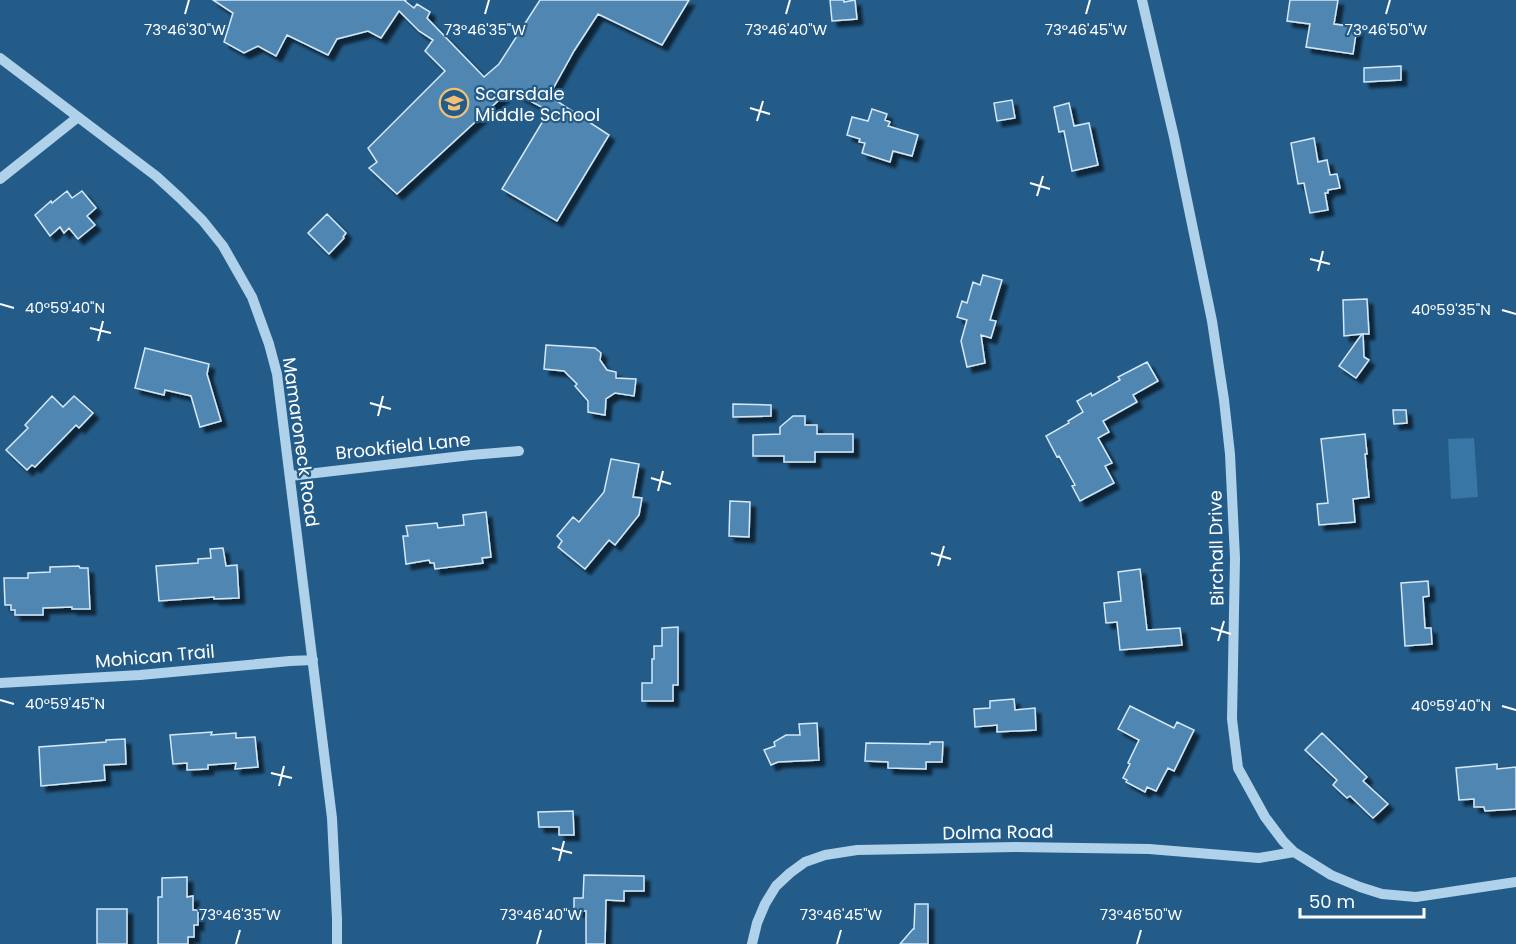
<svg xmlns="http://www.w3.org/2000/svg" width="1516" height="944" font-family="Poppins,sans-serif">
  <defs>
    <filter id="shadow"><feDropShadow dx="5.5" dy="5.5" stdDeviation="1.5" flood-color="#0009"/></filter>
  </defs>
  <rect width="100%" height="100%" fill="#245c89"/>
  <path fill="#3876a5" d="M1474 438 1478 497 1451 499 1448 439Z"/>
  <path fill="#5087b2" stroke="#d4e8f7" stroke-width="1.5" filter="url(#shadow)" d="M213 0H406L405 1 414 8 417 4 430 12 427 18 484 77 499 64 540 0H689L662 45 598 14 574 51 549 96 609 135 557 221 502 189 549 111 510 90 397 194 369 168 377 162 368 148 445 71 425 51 433 40 419 31 399 11 381 38 368 31 337 39 328 55 287 35 276 56 258 46 244 53 224 42 233 13Z
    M830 0H844V2L855 0 857 19 832 21Z
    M1290 0H1338L1334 24 1357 27 1353 54 1306 47 1310 24 1287 21Z
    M1401 66V80L1364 82V68Z
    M1012 100 1015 118 997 121 994 103Z
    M1069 103 1074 126 1089 123 1098 165 1072 171 1064 131 1059 132 1054 107Z
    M872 109 887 114 885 120 890 122 888 126 918 135 912 156 893 151 890 162 862 153 865 143 859 142 860 139 847 135 852 117 868 121Z
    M1314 138 1318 162 1327 160 1330 175 1337 174 1340 188 1328 190V193H1325L1328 210 1310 213 1304 183 1298 184 1291 143Z
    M67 191 72 198 82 191 96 208 87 216 95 225 78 239 69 228 64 233 60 227 50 236 35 215 51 201 52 203Z
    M327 214 346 233 343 237 344 238 329 254 308 233Z
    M983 275 1002 280 990 320 996 321 991 338 981 335 985 363 967 367 961 341 967 320 957 317 962 301 967 303 973 282 980 285Z
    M1367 299 1369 334H1363L1364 357 1369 360 1356 378 1339 366 1362 334 1344 336 1343 300Z
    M546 345 595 348 601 353 600 360 607 370 616 372V378L636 379 634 396 615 393 606 399 605 415 588 412V401L575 386 577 384 564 371 544 369Z
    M145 348 209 364 207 374 221 421 200 427 191 396 165 390 164 395 135 388Z
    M1147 362 1158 381 1133 395 1137 402 1103 421 1109 432 1098 438 1112 463 1105 466 1114 483 1080 501 1072 486 1075 485 1059 456 1057 457 1046 436 1069 423 1068 421 1083 412 1077 401 1091 393 1092 396 1120 380 1118 377Z
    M52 396 63 407 74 396 93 413 79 428 76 425 35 467 32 465 27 470 6 450 28 428 25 425Z
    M733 404 771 405V416L733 417Z
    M1393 410H1406L1407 423 1394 424Z
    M793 416H805V425H817V434H853V452H815V462H784V456H753V435L780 434V427Z
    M1365 434 1367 454H1365L1369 497 1353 499 1355 522 1319 525 1317 504 1328 503 1321 439Z
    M611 459 639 464 633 497 642 498 639 515 615 545 609 540 585 569 558 547 562 541 557 536 573 517 579 522 604 492Z
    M730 501 750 502 749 537 729 536Z
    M486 512 491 557 482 558 483 563 435 569 434 563H430L429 560 406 564 403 536H408L406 526 437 523 438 528 464 525 463 515Z
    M223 548 226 566 237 565 239 598 214 599V597L159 601 156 566 198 563V559L211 558 210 549Z
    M79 566 80 568H88L90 609H72V607L43 608V615H15V610H11V605H5L4 578H28V573L50 572V567Z
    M1140 569 1147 630 1180 628 1182 645 1120 650 1117 622 1106 623 1104 603 1121 601 1118 572Z
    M1428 581 1429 596 1423 597 1425 628H1431L1432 644 1405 646 1401 583Z
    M678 627V685H673V701H642V683H652V659H654V646H662V628Z
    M1014 699 1015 710 1035 708 1036 730 997 732V725L975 727 974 709 990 708V701Z
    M1130 706 1174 728 1177 722 1194 730 1174 771 1168 768 1156 791 1147 787 1145 792 1126 782 1127 780 1123 778 1130 764 1128 763 1139 740 1118 729Z
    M817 723 819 760 778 762 771 765 764 750 775 746 774 742 786 735H800L799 724Z
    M212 732 211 735 236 733V738L255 737 258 767 235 769 236 763 208 765V769L187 770V763L173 764 170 735Z
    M1322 733 1367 777 1363 781 1388 804 1373 818 1350 796 1347 798 1333 785 1337 780 1305 750Z
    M125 739 126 764 104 765 105 780 41 786 39 747 106 742V740Z
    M930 742H943L942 762H926V769L888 768V762L865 761 866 743 930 744Z
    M1497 764V769L1516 767V809L1485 811 1484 807H1474V799L1459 800 1456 768Z
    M573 811 574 835H559V827H539L538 812Z
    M584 875 644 876V891H624V901L606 900 605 944H586V911H574V898H583Z
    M187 877V897L193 896V910H198V925H194V937H188V944H158V897H162V878Z
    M915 904H928V944H900L913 929H914Z
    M97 909H127V944H97Z"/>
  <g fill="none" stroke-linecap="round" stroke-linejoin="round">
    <path stroke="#b0d1ea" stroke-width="10" d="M1142 0 1174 137 1212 321 1224 400 1230 454 1235 558 1232 719 1238 768 1265 817 1283 841 1294 852 1331 875 1360 887 1382 894 1416 897 1516 882
      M0 58 156 176 180 198 203 221 223 246 252 297 269 344 277 374 332 818 337 919V944
      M0 179 78 117
      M290 476 471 455 519 451
      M0 683 140 675 290 661 313 660
      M752 944 757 923 765 904 776 886 790 873 805 862 825 855 857 850 1015 847 1149 849 1259 858 1294 852"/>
  </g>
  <path fill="none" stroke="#fff" stroke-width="2" d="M185 14 189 0M485 14 489 0M786 14 790 0M1086 14 1090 0M1386 14 1390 0M750 108 770 114M757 121 763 101M1030 183 1050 189M1037 196 1043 176M1310 259 1330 264M1318 271 1323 251M0 304 14 308M1502 310 1516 314M90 328 111 333M98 341 103 321M370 403 391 409M378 416 383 396M651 478 671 484M658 491 663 471M931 553 951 559M938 566 944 546M1211 628 1231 634M1218 641 1224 621M0 700 14 704M1502 706 1516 710M271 773 292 778M279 786 284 766M552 848 572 853M559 861 564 841M236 944 240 930M537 944 541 930M837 944 841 930M1137 944 1141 930"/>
  <defs>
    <g id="school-ring" transform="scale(1.5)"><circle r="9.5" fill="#245c89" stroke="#f4c074" stroke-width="1.5"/><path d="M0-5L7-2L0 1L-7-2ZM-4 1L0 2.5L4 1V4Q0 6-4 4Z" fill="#f4c074"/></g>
  </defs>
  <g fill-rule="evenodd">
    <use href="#school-ring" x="454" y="103"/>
  </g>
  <g text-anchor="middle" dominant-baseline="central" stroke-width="4.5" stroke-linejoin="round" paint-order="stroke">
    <g font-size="18" fill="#fff" stroke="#245c89" text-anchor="start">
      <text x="475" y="93">Scarsdale<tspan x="475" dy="21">Middle School</tspan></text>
    </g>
    <g font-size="18" fill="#fff" stroke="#245c89">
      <text transform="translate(301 442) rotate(82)">Mamaroneck Road</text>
      <text transform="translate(403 446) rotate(-6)">Brookfield Lane</text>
      <text transform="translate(1216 548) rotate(-91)">Birchall Drive</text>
      <text transform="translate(155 656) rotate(-5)">Mohican Trail</text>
      <text transform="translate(998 832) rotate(-1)">Dolma Road</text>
    </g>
  </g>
  <g font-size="15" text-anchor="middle" fill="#fff" stroke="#245c89" stroke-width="4.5" stroke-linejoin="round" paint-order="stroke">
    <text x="185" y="35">73°46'30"W</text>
    <text x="485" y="35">73°46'35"W</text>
    <text x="786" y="35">73°46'40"W</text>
    <text x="1086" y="35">73°46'45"W</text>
    <text x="1386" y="35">73°46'50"W</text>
    <text x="65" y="313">40°59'40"N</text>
    <text x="1451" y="315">40°59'35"N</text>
    <text x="65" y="709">40°59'45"N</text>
    <text x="1451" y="711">40°59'40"N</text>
    <text x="240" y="920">73°46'35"W</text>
    <text x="541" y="920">73°46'40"W</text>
    <text x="841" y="920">73°46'45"W</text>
    <text x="1141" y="920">73°46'50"W</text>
  </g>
  <path d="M1300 908v9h124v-9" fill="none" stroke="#ffffff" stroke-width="3"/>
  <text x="1309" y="908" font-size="18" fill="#ffffff" stroke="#245c89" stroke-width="4.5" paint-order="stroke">50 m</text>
</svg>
